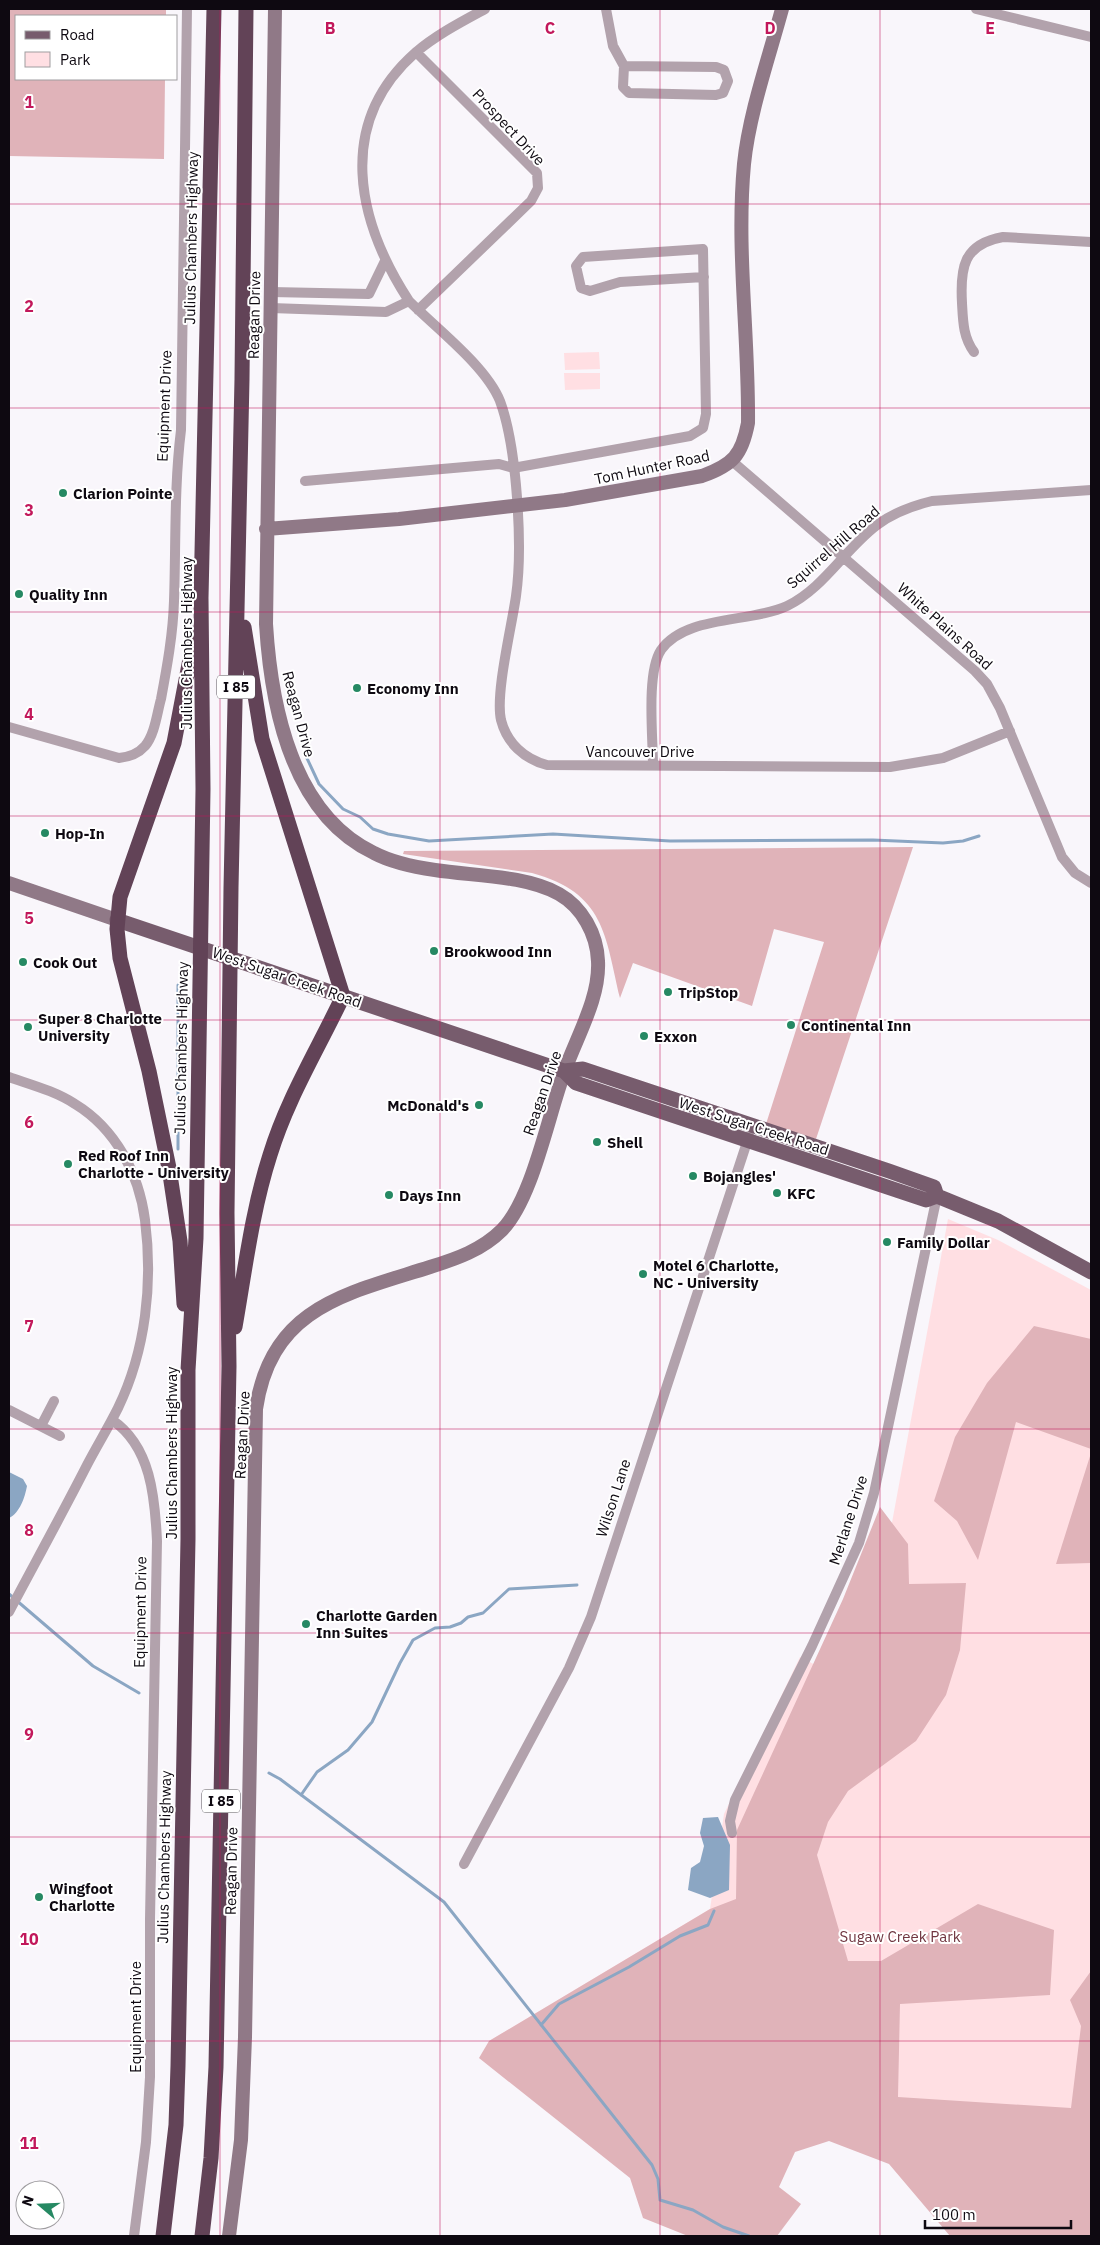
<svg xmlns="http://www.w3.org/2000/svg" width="1100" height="2245" font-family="'IBM Plex Sans',sans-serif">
  <rect width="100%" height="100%" fill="#f9f6fb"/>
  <path fill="#ffdfe3" d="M599 352 600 369 565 370 564 353Z
    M564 373H600V389L565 390Z
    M948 1219 998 1240 1091 1290V2236L857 2123 489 2041 710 1909 724 1814 800 1657 823 1669 891 1528Z"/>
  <path fill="#e0b3b9" d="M9 9H166V16H16V79H165L164 159 9 156Z
    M913 847 816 1139 766 1124 824 942 774 929 752 1006 633 963 620 998C605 935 605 893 532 873L403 854 404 851Z
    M1034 1326 1091 1339V1449L1016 1422 978 1560 957 1521 934 1501 955 1437 987 1383Z
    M1091 1453V1563L1056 1564Z
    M880 1507 908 1544 909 1584 966 1583 960 1650 946 1695 916 1741 848 1791 828 1822 817 1855 848 1961H881L978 1904 1054 1930 1050 1995 900 2004 898 2097 1071 2108 1081 2026 1070 2000 1091 1971V2236H950L889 2164 829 2141 795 2152 779 2187 801 2204 777 2236H688L643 2218 630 2178 479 2058 489 2041 710 1909 736 1899 737 1830 843 1599Z"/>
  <path fill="#8ba6c3" d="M9 1472 23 1479 27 1486C25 1497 20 1513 9 1518Z
    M718 1817 730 1845 729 1890 710 1898 688 1890 691 1868 700 1862 704 1846 700 1833 703 1818Z"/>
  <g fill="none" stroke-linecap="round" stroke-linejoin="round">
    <path stroke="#8ba6c3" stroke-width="3" d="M305 754 319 784 343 809 360 817 373 829 388 834 429 841 553 834 670 841 873 840 943 843 963 841 979 836
      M178 1149V985
      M9 1594 93 1666 139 1693
      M269 1773 280 1779 444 1902 652 2165 658 2179 660 2200 693 2210 723 2227 749 2236
      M301 1795 317 1772 348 1750 372 1722 400 1663 413 1640 435 1628 450 1627 461 1623 468 1617 483 1613 509 1589 577 1585
      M541 2025 559 2004 629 1967 680 1936 708 1925 714 1911"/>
    <path stroke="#b2a2ac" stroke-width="10" d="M485 9C461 22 436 35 415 53 335 124 357 221 409 301 436 328 486 366 500 401 517 447 523 547 516 596 512 625 495 694 501 720 507 743 524 759 547 765L890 767 943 758 1010 731
      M606 9 613 46 624 66 623 87 629 93 716 95 723 93 728 81 724 70 716 67 624 66
      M976 9 1091 37
      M416 52 537 173 538 188 531 201 418 310
      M271 292 369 294 385 261
      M271 308 386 312 409 301
      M974 352C963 337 963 321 962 303 960 268 963 244 1003 237L1091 242
      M732 461 975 671 987 684 1000 708 1062 857 1075 873 1091 883
      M305 481 499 464 513 468 690 436 703 428 706 414 703 249 583 257 576 266 581 288 590 291 620 282 704 277
      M9 727 119 758C129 757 138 754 145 746 155 734 157 713 161 699 167 667 173 634 174 601 176 544 174 487 181 430L187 9
      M653 766C653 737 646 673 661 650 685 615 750 623 787 606 824 588 844 550 877 525 893 513 911 506 932 501L1091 490
      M9 1077C32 1085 55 1091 75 1104 116 1129 139 1174 145 1220 153 1283 146 1350 118 1408 108 1428 97 1446 87 1465 62 1514 35 1563 9 1612
      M9 1410 60 1436
      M112 1420C151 1446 155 1498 157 1541L150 1919V2077L146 2142 134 2236
      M41 1426 54 1401
      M732 1833 730 1821 735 1800 812 1646 859 1543 874 1493 937 1196
      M464 1864 569 1668 591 1617 749 1136"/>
    <path stroke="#907987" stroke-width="14" d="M266 529 399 519 565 500 702 476C733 465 742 455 748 423 749 337 736 250 744 164 749 114 769 57 782 9
      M9 883 117 920
      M229 2236 241 2140 245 2037 256 1409C271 1307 346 1294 430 1267 456 1259 482 1250 502 1230 533 1198 548 1115 565 1070 577 1036 600 998 598 961 597 934 582 907 559 894 525 875 473 876 435 870 414 867 393 863 374 853 292 814 271 706 266 624L275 9"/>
    <path stroke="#775c6d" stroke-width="15" d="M117 920 564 1071 583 1069 889 1171 934 1187 937 1196
      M564 1071 576 1083 926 1200 937 1196 998 1221 1091 1272"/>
    <path stroke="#624357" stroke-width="15" d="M184 1304 180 1241 169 1168 149 1071 120 958 117 929 120 897 174 743 195 633
      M235 1327C245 1270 252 1211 270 1155 287 1099 318 1049 343 996L262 739 244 627
      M163 2236 176 2125 178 2066 188 1539V1370L196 1238 203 789 201 598 214 9
      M202 2236 211 2158 216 2067 229 1366 227 1213 231 888 242 379 246 9"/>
  </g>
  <path fill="none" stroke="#c2185b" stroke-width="1" stroke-opacity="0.55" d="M220 9V2236M440 9V2236M660 9V2236M880 9V2236M9 204H1091M9 408H1091M9 612H1091M9 816H1091M9 1020H1091M9 1225H1091M9 1429H1091M9 1633H1091M9 1837H1091M9 2041H1091"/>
  <g fill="#268963" stroke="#fff" stroke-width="2">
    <circle cx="63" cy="493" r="5"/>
    <circle cx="19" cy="594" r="5"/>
    <circle cx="357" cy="688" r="5"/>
    <circle cx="45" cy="833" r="5"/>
    <circle cx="434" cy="951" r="5"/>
    <circle cx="23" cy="962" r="5"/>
    <circle cx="668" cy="992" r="5"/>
    <circle cx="791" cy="1025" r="5"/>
    <circle cx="28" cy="1027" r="5"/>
    <circle cx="644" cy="1036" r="5"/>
    <circle cx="479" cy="1105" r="5"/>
    <circle cx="597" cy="1142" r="5"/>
    <circle cx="68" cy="1164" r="5"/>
    <circle cx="693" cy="1176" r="5"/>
    <circle cx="777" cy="1193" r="5"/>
    <circle cx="389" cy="1195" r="5"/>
    <circle cx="887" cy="1242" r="5"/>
    <circle cx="643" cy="1274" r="5"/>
    <circle cx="306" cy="1624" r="5"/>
    <circle cx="39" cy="1897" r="5"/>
  </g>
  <g text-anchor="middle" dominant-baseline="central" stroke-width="4" stroke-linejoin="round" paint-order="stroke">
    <g fill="#fff" stroke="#565358" stroke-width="1">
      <rect x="217" y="675.5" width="38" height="23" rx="4"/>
      <rect x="202" y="1789.5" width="38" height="23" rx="4"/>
    </g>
    <g font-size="14" font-weight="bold" fill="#0e0911">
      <text x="236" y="687">I 85</text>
      <text x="221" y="1801">I 85</text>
    </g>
    <g font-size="15" fill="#0e0911" stroke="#fff">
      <text transform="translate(509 127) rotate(47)">Prospect Drive</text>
      <text transform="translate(191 238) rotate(-89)">Julius Chambers Highway</text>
      <text transform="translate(254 315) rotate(-89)">Reagan Drive</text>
      <text transform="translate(164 406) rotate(-88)">Equipment Drive</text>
      <text transform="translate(652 467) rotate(-12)">Tom Hunter Road</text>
      <text transform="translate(833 547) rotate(-41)">Squirrel Hill Road</text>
      <text transform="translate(945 626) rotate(42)">White Plains Road</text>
      <text transform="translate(186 643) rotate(-90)">Julius Chambers Highway</text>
      <text transform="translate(299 714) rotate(75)">Reagan Drive</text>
      <text x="640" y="751">Vancouver Drive</text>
      <text transform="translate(287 977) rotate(19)">West Sugar Creek Road</text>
      <text transform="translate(181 1048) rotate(-89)">Julius Chambers Highway</text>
      <text transform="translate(542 1093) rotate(-71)">Reagan Drive</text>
      <text transform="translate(754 1126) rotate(18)">West Sugar Creek Road</text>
      <text transform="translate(242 1435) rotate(-87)">Reagan Drive</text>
      <text transform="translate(171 1453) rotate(-90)">Julius Chambers Highway</text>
      <text transform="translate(613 1498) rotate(-72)">Wilson Lane</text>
      <text transform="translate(848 1520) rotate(-72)">Merlane Drive</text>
      <text transform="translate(140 1612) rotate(-89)">Equipment Drive</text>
      <text transform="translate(164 1857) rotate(-89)">Julius Chambers Highway</text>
      <text transform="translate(231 1871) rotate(-89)">Reagan Drive</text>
      <text transform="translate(135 2017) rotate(-90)">Equipment Drive</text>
    </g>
    <g font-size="15" font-weight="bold" fill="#0e0911" stroke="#fff" text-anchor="start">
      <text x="73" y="493">Clarion Pointe</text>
      <text x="29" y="594">Quality Inn</text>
      <text x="367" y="688">Economy Inn</text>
      <text x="55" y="833">Hop-In</text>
      <text x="444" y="951">Brookwood Inn</text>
      <text x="33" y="962">Cook Out</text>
      <text x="678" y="992">TripStop</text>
      <text x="38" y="1018">Super 8 Charlotte<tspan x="38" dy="17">University</tspan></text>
      <text x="801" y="1025">Continental Inn</text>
      <text x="654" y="1036">Exxon</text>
      <text x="469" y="1105" text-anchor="end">McDonald's</text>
      <text x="607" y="1142">Shell</text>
      <text x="78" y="1155">Red Roof Inn<tspan x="78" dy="17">Charlotte - University</tspan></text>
      <text x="703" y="1176">Bojangles'</text>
      <text x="787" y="1193">KFC</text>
      <text x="399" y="1195">Days Inn</text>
      <text x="897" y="1242">Family Dollar</text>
      <text x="653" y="1265">Motel 6 Charlotte,<tspan x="653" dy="17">NC - University</tspan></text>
      <text x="316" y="1615">Charlotte Garden<tspan x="316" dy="17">Inn Suites</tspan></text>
      <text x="49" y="1888">Wingfoot<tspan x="49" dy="17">Charlotte</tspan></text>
    </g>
    <g font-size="15" fill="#703641" stroke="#fff">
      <text x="900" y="1936">Sugaw Creek Park</text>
    </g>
  </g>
  <g font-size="16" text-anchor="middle" font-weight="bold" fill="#c2185b" stroke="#fff" stroke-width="4" stroke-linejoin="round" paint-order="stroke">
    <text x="330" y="34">B</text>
    <text x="550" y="34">C</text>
    <text x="770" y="34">D</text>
    <text x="990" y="34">E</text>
    <text x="29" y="108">1</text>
    <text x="29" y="312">2</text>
    <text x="29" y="516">3</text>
    <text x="29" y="720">4</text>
    <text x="29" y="924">5</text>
    <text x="29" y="1128">6</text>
    <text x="29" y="1332">7</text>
    <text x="29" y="1536">8</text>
    <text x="29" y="1740">9</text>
    <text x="29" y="1945">10</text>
    <text x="29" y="2149">11</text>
  </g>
  <rect width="1100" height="2245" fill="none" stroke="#0e0911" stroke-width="20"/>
  <rect x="15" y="15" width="162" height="65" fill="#ffffff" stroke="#9f9da0"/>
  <rect x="25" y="31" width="25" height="8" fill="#775c6d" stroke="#9f9da0"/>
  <text x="60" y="40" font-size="15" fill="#0e0911">Road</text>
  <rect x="25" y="52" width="25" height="15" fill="#ffdfe3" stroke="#9f9da0"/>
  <text x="60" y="65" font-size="15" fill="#0e0911">Park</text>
  <g transform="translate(40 2205) rotate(289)"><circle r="24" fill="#ffffff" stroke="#9f9da0"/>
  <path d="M0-4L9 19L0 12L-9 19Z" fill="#268963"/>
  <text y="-8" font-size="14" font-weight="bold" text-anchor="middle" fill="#0e0911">N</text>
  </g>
  <path d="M925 2220v8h146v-8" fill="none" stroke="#0e0911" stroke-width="2.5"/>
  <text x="932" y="2220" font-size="15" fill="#0e0911" stroke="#ffffff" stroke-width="4" paint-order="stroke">100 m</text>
</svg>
